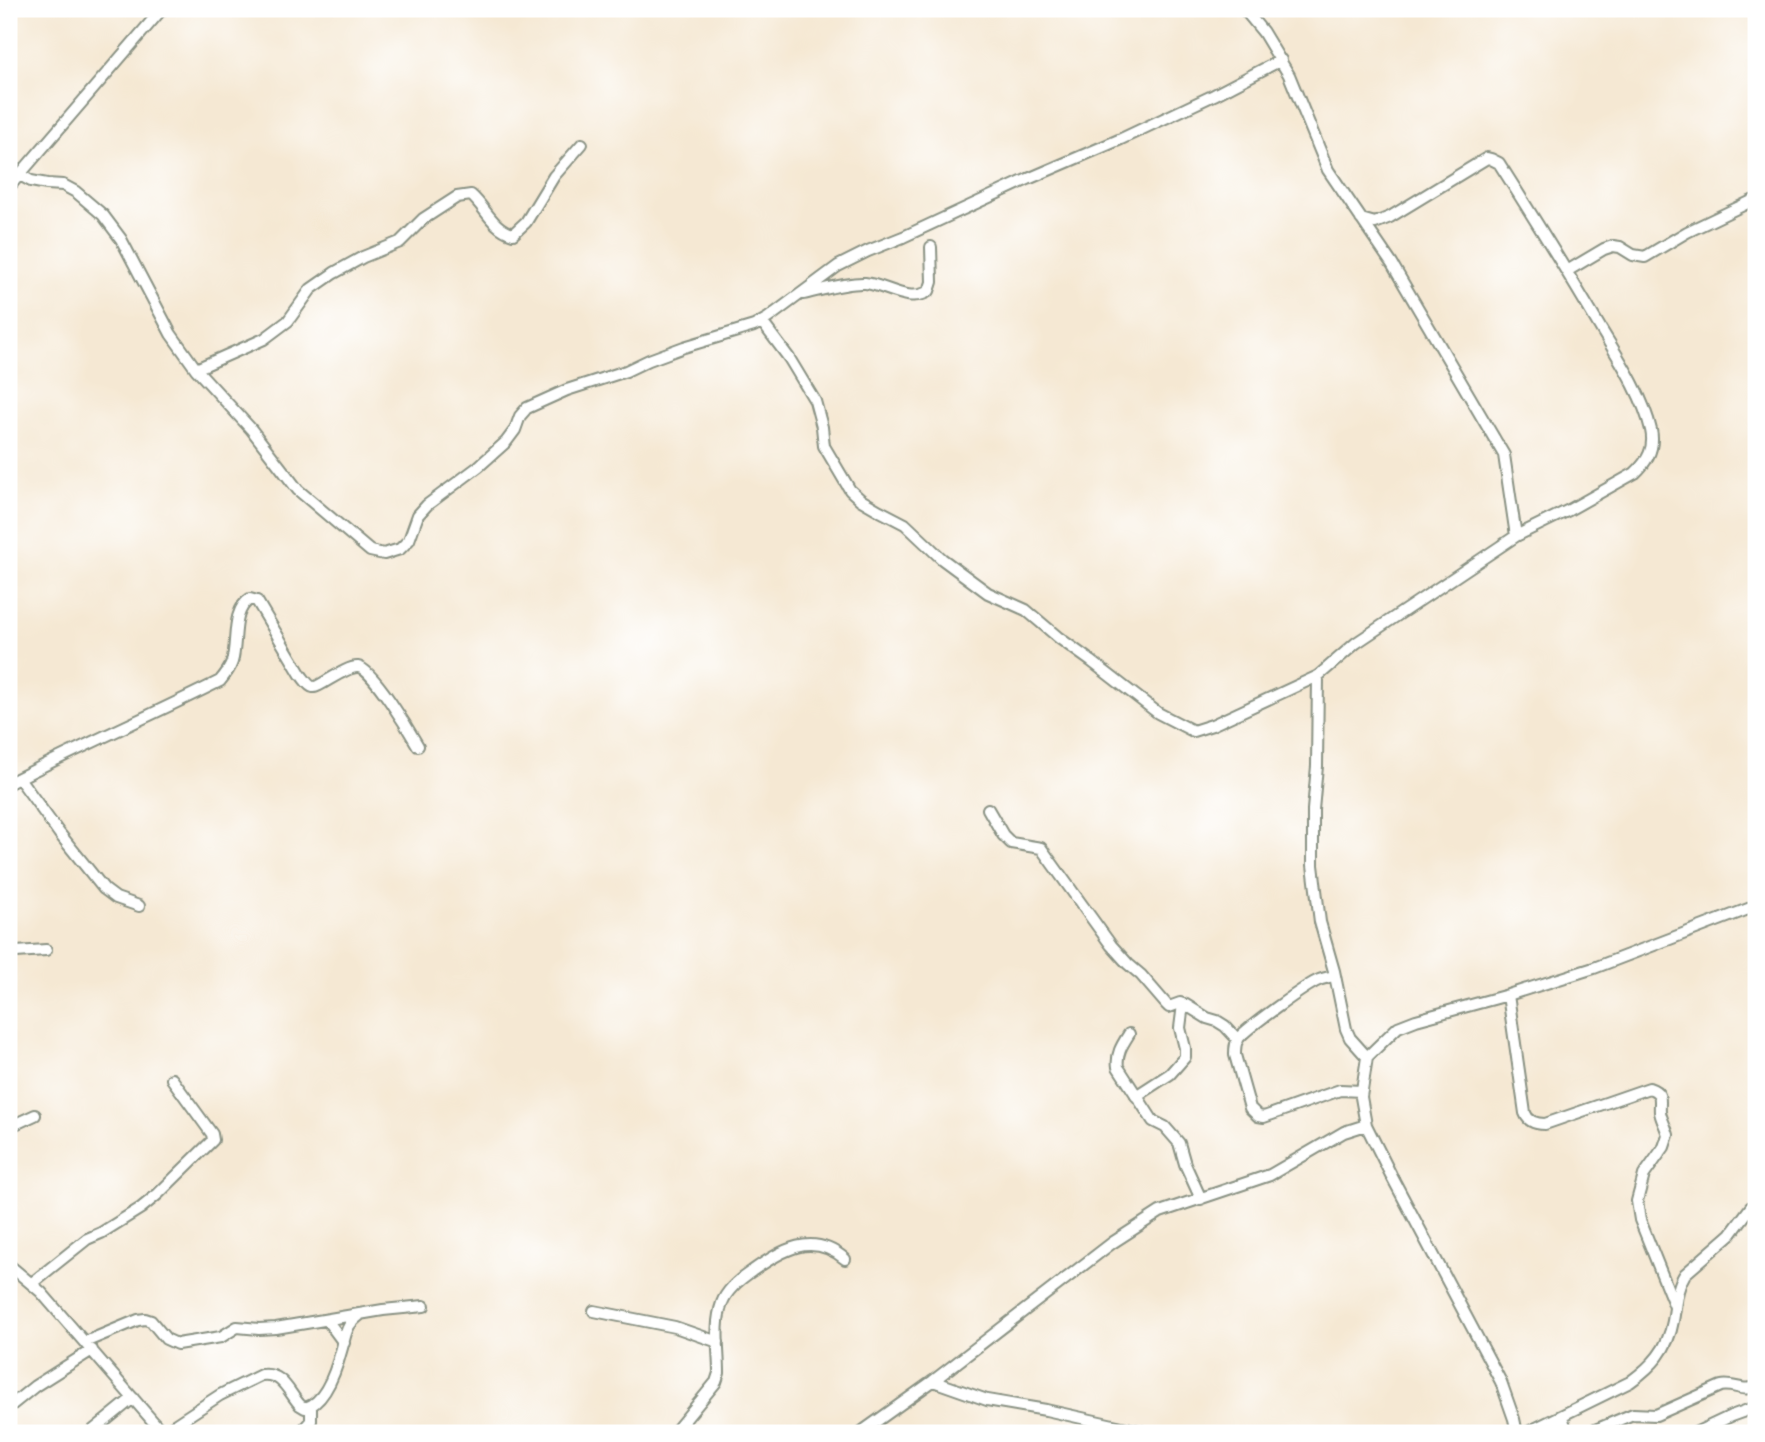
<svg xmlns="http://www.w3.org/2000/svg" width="1765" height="1442" font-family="'Libre Caslon Text',serif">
  <rect width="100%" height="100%" fill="#fff"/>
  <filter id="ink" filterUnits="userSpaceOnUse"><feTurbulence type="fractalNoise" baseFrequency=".0143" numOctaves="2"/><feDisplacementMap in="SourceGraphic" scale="14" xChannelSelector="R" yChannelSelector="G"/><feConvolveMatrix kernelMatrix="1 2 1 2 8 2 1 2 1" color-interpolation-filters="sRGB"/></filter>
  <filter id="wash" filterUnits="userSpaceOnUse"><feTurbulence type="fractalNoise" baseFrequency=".00686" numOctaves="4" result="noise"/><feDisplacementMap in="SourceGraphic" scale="28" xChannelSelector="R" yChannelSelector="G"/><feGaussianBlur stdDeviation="1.57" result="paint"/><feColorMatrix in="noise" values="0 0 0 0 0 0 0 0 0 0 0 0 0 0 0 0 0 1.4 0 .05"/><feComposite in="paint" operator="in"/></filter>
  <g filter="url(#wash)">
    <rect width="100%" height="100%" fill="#f5e8d3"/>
  </g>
  <g filter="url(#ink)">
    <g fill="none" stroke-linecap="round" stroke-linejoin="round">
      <g stroke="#8a9284" stroke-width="14">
        <path id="minor" d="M1244 9 1263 32 1289 75 1328 170 1392 264 1504 455 1516 536
          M9 169 31 181 47 184 63 185 76 192 103 215 121 239 171 334 196 369 251 429 298 490 370 551 384 554 400 549 409 540 418 515 427 505 478 467 506 442 515 430 520 416 527 408 567 390 626 371 649 360 684 347 754 326 768 318 838 266 868 251 903 237 1028 179 1121 139 1214 95 1281 60
          M9 187 162 9
          M1567 271 1604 249 1613 246 1620 247 1633 255 1645 257 1687 232 1756 199
          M803 294C821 290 847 282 865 283 886 285 909 304 929 291L932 282 931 247
          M762 322 789 358 815 401 822 427 824 446 850 490 861 500 880 511 905 524 942 559 988 593 1026 610 1059 638 1091 661 1158 713 1193 731 1212 725 1318 676 1356 643 1516 536 1569 510 1635 473C1648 461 1655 448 1651 430 1643 395 1619 359 1601 329 1568 273 1534 218 1499 163L1491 159 1487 158 1390 217 1375 223 1361 219
          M196 369 264 339 288 321 311 289 334 273 363 257 400 242 423 219 457 197 471 195C486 208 492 228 513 234L526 222 554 176 582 144
          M1318 676 1317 766 1313 810V865L1320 922 1334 971 1346 1029 1350 1038 1367 1057
          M19 778 59 833 104 889 116 898 139 906
          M9 783C79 747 150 716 220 681 225 675 230 669 232 662 238 642 231 611 250 599L257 601 301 675C304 678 308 686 313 687 319 688 346 666 358 667 372 668 410 732 418 746
          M988 809 1003 835 1011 843 1041 848 1111 945 1128 964 1141 975 1166 1004 1169 1007 1180 1003 1186 1005 1207 1018 1217 1021 1225 1026 1238 1040
          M9 948 16 952 46 950
          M1335 976C1330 977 1324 978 1319 980 1308 984 1245 1029 1238 1039 1235 1043 1235 1049 1235 1055L1250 1108 1258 1116 1264 1117 1340 1090 1362 1091
          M1508 995 1525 1113C1528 1122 1536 1124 1545 1124L1649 1088C1664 1093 1659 1100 1660 1112 1661 1119 1666 1127 1668 1135L1664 1147 1644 1175 1637 1201 1640 1220 1675 1307
          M1129 1034C1122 1045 1116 1054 1118 1067L1153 1121 1165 1127 1179 1143 1185 1164 1201 1199
          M1136 1096 1170 1074 1185 1057V1048L1180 1028 1183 1004
          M9 1127 35 1115
          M9 1265 41 1292 163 1433
          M32 1283 87 1239 101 1233 141 1208 158 1194 213 1140 212 1134 172 1079
          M594 1311 675 1327 718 1342
          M327 1320 344 1343
          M85 1342 138 1320 145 1319 151 1321 166 1339 177 1344 221 1337 237 1327 259 1329 276 1328 383 1310 424 1306
          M933 1381 987 1400 1046 1410 1149 1433
          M9 1407 35 1386 92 1350
          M1562 1416 1567 1433
          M90 1433 133 1398
          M162 1433 220 1395 261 1375C283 1372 288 1392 300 1405L305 1408C326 1403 337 1367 342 1348 344 1341 345 1333 349 1326 352 1321 356 1318 361 1314
          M300 1433 311 1421V1406
          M674 1433 716 1382 719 1373C719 1350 714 1325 722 1303 727 1289 740 1279 752 1271 782 1250 812 1231 845 1259
          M860 1433 933 1381 1112 1243 1160 1212 1270 1175 1344 1132 1366 1125
          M1517 1433 1514 1419 1501 1382 1391 1175 1366 1125 1361 1097 1367 1057 1398 1027 1416 1020 1508 995 1594 968 1756 906
          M1526 1433 1630 1382C1652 1366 1668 1350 1673 1321 1676 1305 1676 1288 1685 1274L1731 1234 1751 1207
          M1588 1433 1633 1414 1656 1415 1721 1386C1734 1383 1744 1393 1756 1386
          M1695 1433 1731 1416 1756 1407"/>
      </g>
      <use href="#minor" stroke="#fff" stroke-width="10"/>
    </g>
  </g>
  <rect width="1765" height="1442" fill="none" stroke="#fff" stroke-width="35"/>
</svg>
